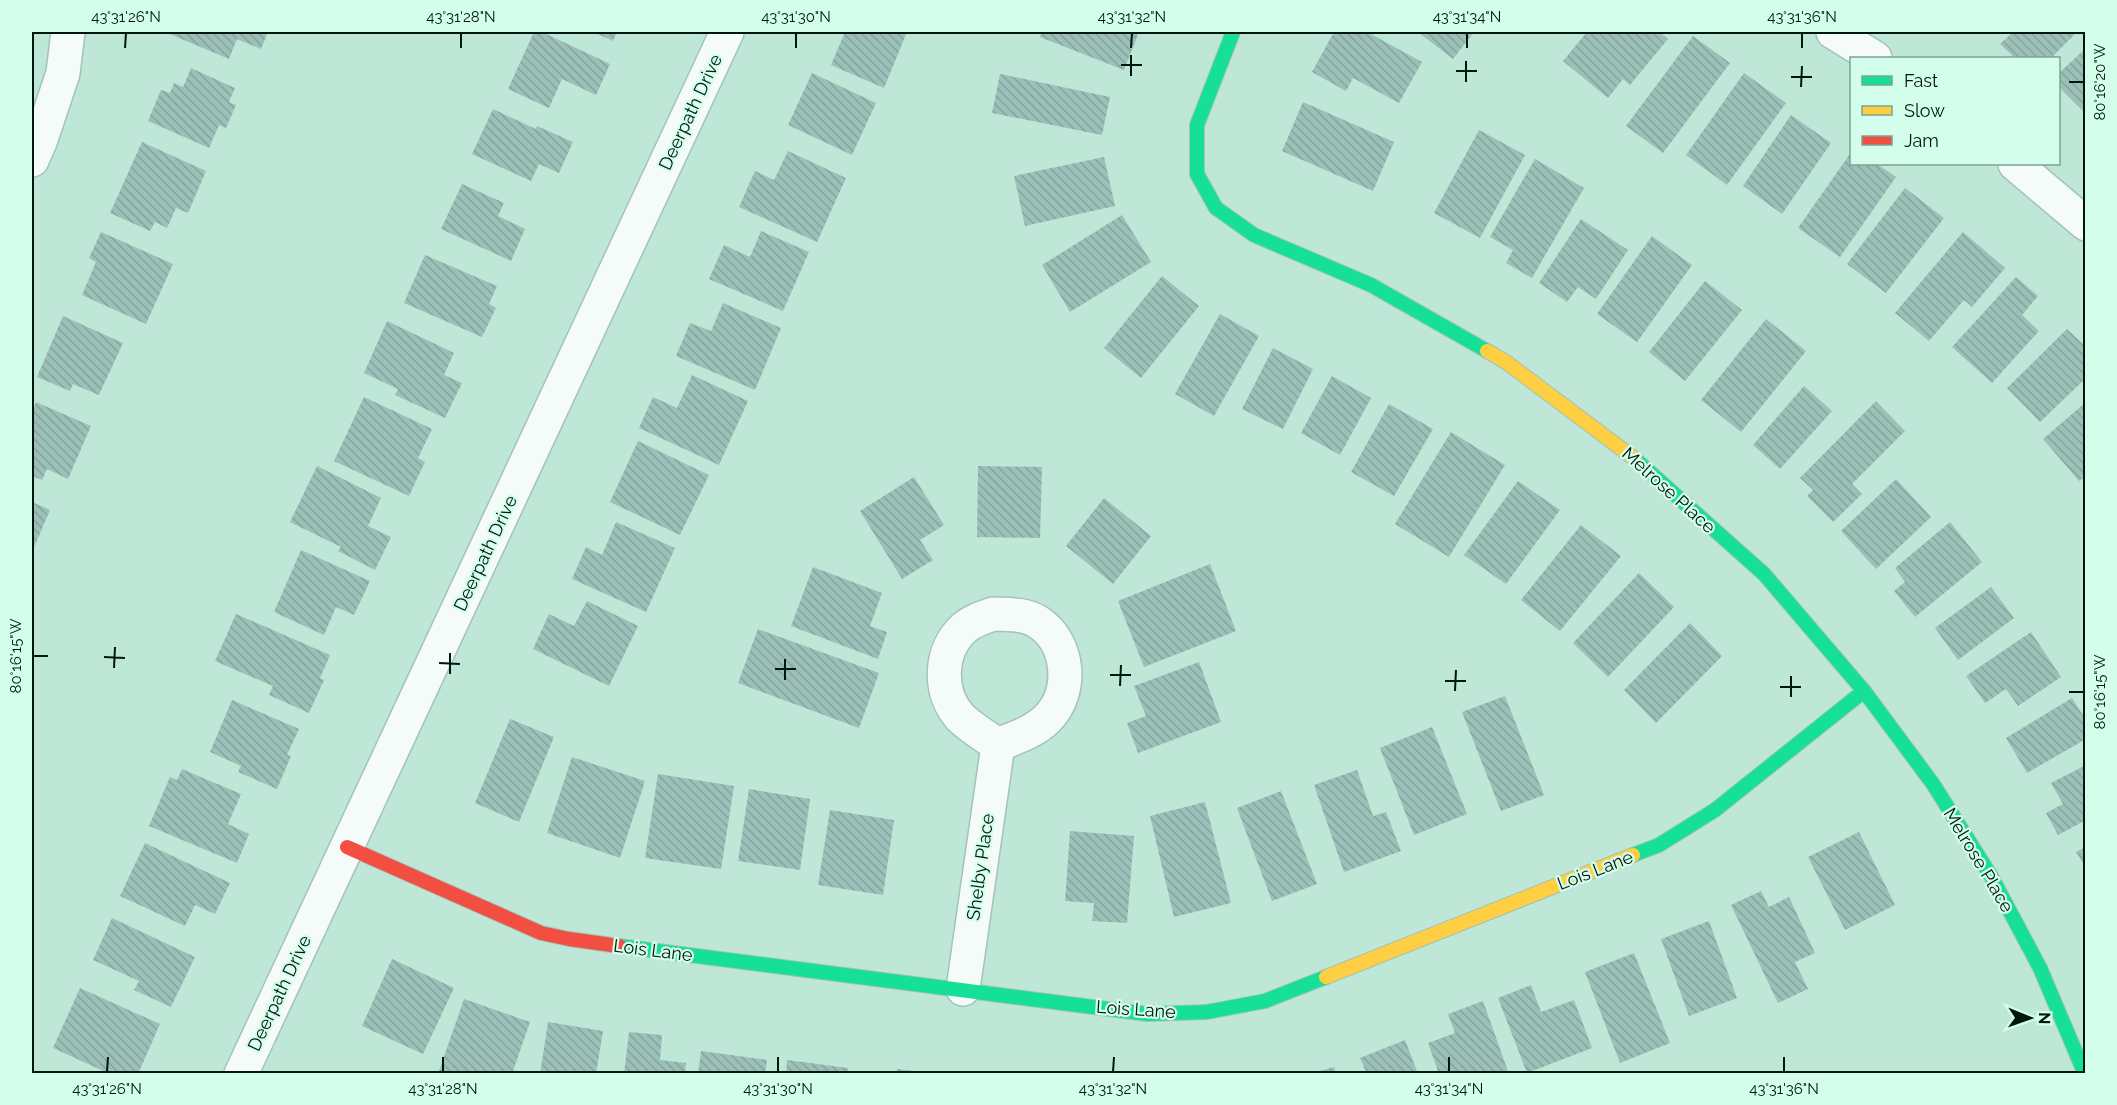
<svg xmlns="http://www.w3.org/2000/svg" width="2117" height="1105" font-family="Raleway,sans-serif">
  <defs>
    <pattern id="building-back-hatch" width="6" height="6" patternUnits="userSpaceOnUse" patternTransform="scale(1.5)"><rect width="6" height="6" fill="#9bc0b8"/><path d="M-1 5l2 2M0 0l6 6M5-1l2 2" fill="none" stroke="#84a49d"/></pattern>
  </defs>
  <rect width="100%" height="100%" fill="#bfe7d8"/>
  <path fill="url(#building-back-hatch)" d="M165 32H268L261 49 237 39 229 59Z
    M534 32H542L610 64 596 95 562 79 549 108 508 89Z
    M593 32H617L613 41Z
    M845 32H907L884 88 831 65Z
    M1042 32H1139L1124 70 1040 37Z
    M1334 32H1367L1422 62 1399 103 1353 78 1346 91 1312 72Z
    M1418 32H1474L1453 59Z
    M1587 32H1659L1668 39 1630 85 1623 79 1608 98 1563 61Z
    M2013 32H2077L2051 58H2015L2000 44Z
    M1693 36 1730 63 1663 153 1626 126Z
    M2086 48V114L2058 86V74Z
    M191 68 235 88 229 102 236 105 226 128 219 125 209 148 148 121 161 90 170 93 174 83 183 87Z
    M812 73 876 103 852 155 788 125Z
    M1744 73 1786 103 1727 185 1686 155Z
    M1000 74 1110 97 1102 135 992 113Z
    M1303 102 1394 142 1373 191 1282 151Z
    M493 109 536 129 537 126 573 142 559 173 539 164 531 181 472 154Z
    M1791 115 1831 143 1782 214 1743 186Z
    M1479 130 1525 155 1480 238 1434 213Z
    M142 142 206 171 188 213 176 208 167 228 155 222 150 231 110 213Z
    M788 151 846 178 817 242 739 207 755 171 774 180Z
    M1852 151V164H1877L1896 177 1840 257 1798 228Z
    M1104 157 1115 206 1025 226 1014 176Z
    M1535 159 1584 188 1532 278 1506 263 1513 250 1490 237Z
    M462 184 504 203 498 216 525 229 511 261 441 229Z
    M1905 188 1944 218 1886 293 1847 264Z
    M1122 215 1151 262 1070 312 1042 265Z
    M1581 219 1628 250 1596 299 1578 287 1567 302 1539 283Z
    M761 231 809 252 783 311 709 279 724 245 750 257Z
    M101 232 173 264 146 324 82 295 96 262 89 258Z
    M1963 232 2005 268 1972 307 1964 300 1929 341 1895 313Z
    M1652 236 1692 265 1637 342 1597 314Z
    M425 255 497 286 489 304 496 308 482 337 404 303Z
    M1162 276 1199 306 1141 378 1104 348Z
    M2016 277 2038 296 2022 315 2039 331 1992 383 1952 347Z
    M1705 281 1742 310 1685 381 1649 352Z
    M723 303 781 328 755 390 676 356 690 323 711 331Z
    M1220 314 1259 336 1214 416 1175 394Z
    M63 316 123 343 99 395 73 384 70 391 37 377Z
    M1766 319 1806 351 1741 432 1701 400Z
    M387 321 454 353 444 375 462 383 445 418 395 395 398 389 364 373Z
    M2067 329 2086 347V378L2040 422 2007 388Z
    M1273 348 1313 369 1283 429 1242 409Z
    M692 375 748 401 719 465 639 428 653 397 677 408Z
    M1332 376 1371 398 1340 455 1301 433Z
    M1804 386 1832 411 1780 469 1753 445Z
    M364 397 432 429 418 458 425 462 409 496 334 461Z
    M1876 401 1905 431 1852 484 1862 494 1833 522 1807 496 1813 490 1800 478Z
    M36 402 91 426 68 479 47 469 42 480 32 476V413Z
    M2086 402V476L2079 481 2043 439Z
    M1389 404 1433 429 1394 496 1351 472Z
    M1451 432 1505 465 1449 557 1395 524Z
    M638 441 709 475 680 535 610 502Z
    M317 466 381 498 368 526 391 537 375 570 338 551 341 547 290 522Z
    M978 466 1042 467 1040 538 977 537Z
    M914 477 944 525 920 540 933 560 902 579 860 511Z
    M1896 479 1931 517 1876 569 1841 531Z
    M1518 481 1560 510 1506 584 1464 555Z
    M1104 498 1151 536 1113 584 1066 546Z
    M32 502 50 510 32 552Z
    M616 522 675 548 646 612 572 579 586 547 602 555Z
    M1950 522 1982 562 1915 617 1894 591 1905 582 1895 568Z
    M1581 525 1621 556 1560 631 1521 600Z
    M301 550 370 581 354 615 336 607 324 635 274 612Z
    M1210 564 1236 631 1144 667 1118 601Z
    M813 567 882 593 870 626 887 632 878 659 791 626Z
    M1639 573 1674 607 1608 677 1573 643Z
    M1991 587 2014 618 1958 660 1935 628Z
    M587 601 638 626 609 686 533 649 549 614 574 626Z
    M236 614 330 655 320 678 324 680 309 713 269 695 273 686 215 661Z
    M1690 623 1722 656 1656 723 1624 690Z
    M758 629 879 673 859 728 738 683Z
    M2031 632 2061 677 2018 706 2006 689 1985 703 1966 676Z
    M1199 662 1221 722 1138 753 1127 723 1146 716 1134 686Z
    M1505 696 1544 795 1501 811 1462 712Z
    M2072 698 2086 720V739L2027 773 2006 738Z
    M232 700 299 729 287 755 291 756 277 789 238 772 241 766 210 752Z
    M510 719 554 737 519 822 475 803Z
    M1432 727 1467 814 1414 835 1380 748Z
    M572 757 645 781 620 858 547 833Z
    M2086 765V820L2058 835 2046 813 2063 804 2051 783Z
    M182 769 241 794 228 824 249 834 237 863 149 826 170 777 177 780Z
    M1357 770 1373 816 1386 812 1401 851 1344 872 1314 785Z
    M658 774 734 786 721 869 645 858Z
    M749 789 810 799 800 870 738 861Z
    M1281 791 1317 884 1272 901 1237 808Z
    M1205 802 1231 903 1174 917 1150 816Z
    M830 810 894 820 883 895 818 885Z
    M1070 831 1134 836 1127 923 1092 921 1094 903 1065 901Z
    M1859 832 1895 905 1845 930 1808 857Z
    M145 843 230 883 215 914 195 905 185 926 120 896Z
    M2086 847V868L2076 852Z
    M1761 891 1769 907 1789 897 1815 953 1795 962 1808 989 1778 1003 1731 905Z
    M112 918 195 957 171 1007 134 990 139 981 93 960Z
    M1709 921 1737 998 1689 1016 1661 939Z
    M1634 953 1670 1043 1620 1063 1585 972Z
    M392 959 454 988 423 1054 362 1026Z
    M1531 985 1541 1012 1574 1000 1592 1048 1527 1073 1498 998Z
    M80 988 160 1024 138 1074H110L53 1048Z
    M464 999 530 1022 512 1074H445L439 1071Z
    M1483 1001 1509 1074H1439L1428 1043 1455 1033 1448 1014Z
    M548 1022 603 1031 596 1074H540Z
    M629 1032 662 1035 660 1060 686 1063 685 1074H624Z
    M1405 1040 1418 1074H1367L1360 1058Z
    M701 1051 767 1060 765 1074H698Z
    M787 1060 848 1068V1074H786Z
    M1334 1067 1336 1074H1313V1073Z
    M897 1069 922 1072V1074H897Z"/>
  <g fill="none" stroke-linecap="round" stroke-linejoin="round">
    <g stroke="#a3c3b7" stroke-width="36">
      <path id="street" d="M1833 32 1875 58
        M32 160 40 142 63 73 68 32
        M2015 164 2086 224
        M993 614C1008 615 1024 613 1038 622 1070 643 1074 692 1047 719 1034 732 1014 738 998 745 985 736 971 728 960 717 938 692 939 651 964 628 972 621 982 618 993 614Z
        M963 989 998 745
        M241 1074 727 32"/>
    </g>
    <g stroke="#a3c3b7" stroke-width="16">
      <path id="fast" d="M1233 32 1197 125V174L1216 208 1254 235 1371 285 1487 351
        M1635 459 1764 574 1864 691 1933 784 1991 876 2040 968 2085 1074
        M1633 855 1659 845 1715 810 1864 691
        M619 946 1147 1014 1207 1012 1265 1001 1326 977"/>
    </g>
    <g stroke="#a3c3b7" stroke-width="16">
      <path id="slow" d="M1487 351 1506 362 1635 459
        M1326 977 1633 855"/>
    </g>
    <g stroke="#a3c3b7" stroke-width="16">
      <path id="jam" d="M347 847 541 933 569 939 619 946"/>
    </g>
    <use href="#street" stroke="#f5fbf9" stroke-width="33"/>
    <use href="#fast" stroke="#16e098" stroke-width="14"/>
    <use href="#slow" stroke="#ffcf43" stroke-width="14"/>
    <use href="#jam" stroke="#f24e42" stroke-width="14"/>
  </g>
  <path fill="none" stroke="#00170d" stroke-width="2" d="M125 48 126 33M461 48V33M796 48V33M1131 48 1132 33M1467 48V33M1802 48V33M1121 65H1142M1456 71H1477M1131 76V55M1791 77H1812M1466 82V61M2069 82H2084M1801 87 1802 66M33 656H48M104 657 125 658M439 663 460 664M114 668 115 647M775 669H796M450 674V653M1110 675H1131M785 680V659M1445 681H1466M1120 686 1121 665M1780 687H1801M1455 691 1456 670M2069 692H2084M1791 697V676M107 1072 108 1057M443 1072V1057M778 1072V1057M1113 1072 1114 1057M1449 1072V1057M1784 1072V1057"/>
  <g text-anchor="middle" dominant-baseline="central" stroke-width="4.5" stroke-linejoin="round" paint-order="stroke">
    <g font-size="18" fill="#00170d" stroke="#d3feec">
      <text transform="translate(690 112) rotate(-65)">Deerpath Drive</text>
      <text transform="translate(1669 490) rotate(42)">Melrose Place</text>
      <text transform="translate(485 553) rotate(-65)">Deerpath Drive</text>
      <text transform="translate(1979 860) rotate(59)">Melrose Place</text>
      <text transform="translate(980 867) rotate(-82)">Shelby Place</text>
      <text transform="translate(1595 870) rotate(-21)">Lois Lane</text>
      <text transform="translate(653 950) rotate(7)">Lois Lane</text>
      <text transform="translate(279 993) rotate(-65)">Deerpath Drive</text>
      <text transform="translate(1136 1009) rotate(4)">Lois Lane</text>
    </g>
  </g>
  <rect width="2117" height="1105" fill="none" stroke="#d3feec" stroke-width="66"/>
  <rect x="1850" y="57" width="210" height="108" fill="#d3feec" stroke="#7fa293" stroke-width="1.5"/>
  <rect x="1862" y="76" width="30" height="9" fill="#16e098" stroke="#7fa293" stroke-width="1.5"/>
  <text x="1904" y="87" font-size="18" fill="#00170d">Fast</text>
  <rect x="1862" y="106" width="30" height="9" fill="#ffcf43" stroke="#7fa293" stroke-width="1.5"/>
  <text x="1904" y="117" font-size="18" fill="#00170d">Slow</text>
  <rect x="1862" y="136" width="30" height="9" fill="#f24e42" stroke="#7fa293" stroke-width="1.5"/>
  <text x="1904" y="147" font-size="18" fill="#00170d">Jam</text>
  <g transform="translate(2030 1018) rotate(91)" stroke="#d3feec" stroke-width="4.5" paint-order="stroke">
  <path d="M0-4.5L10 22L0 15L-10 22Z" fill="#00170d"/>
  <text y="-9" font-size="16" font-weight="bold" text-anchor="middle" fill="#00170d">N</text>
  </g>
  <rect x="33" y="33" width="2051" height="1039" fill="none" stroke="#00170d" stroke-width="2"/>
  <g font-size="15" text-anchor="middle" fill="#00170d">
    <text x="126" y="22">43°31'26"N</text>
    <text x="461" y="22">43°31'28"N</text>
    <text x="796" y="22">43°31'30"N</text>
    <text x="1132" y="22">43°31'32"N</text>
    <text x="1467" y="22">43°31'34"N</text>
    <text x="1802" y="22">43°31'36"N</text>
    <text transform="translate(2100 82) rotate(-90)" y="5">80°16'20"W</text>
    <text transform="translate(16 656) rotate(-90)" y="5">80°16'15"W</text>
    <text transform="translate(2100 692) rotate(-90)" y="5">80°16'15"W</text>
    <text x="107" y="1094">43°31'26"N</text>
    <text x="443" y="1094">43°31'28"N</text>
    <text x="778" y="1094">43°31'30"N</text>
    <text x="1113" y="1094">43°31'32"N</text>
    <text x="1449" y="1094">43°31'34"N</text>
    <text x="1784" y="1094">43°31'36"N</text>
  </g>
</svg>
